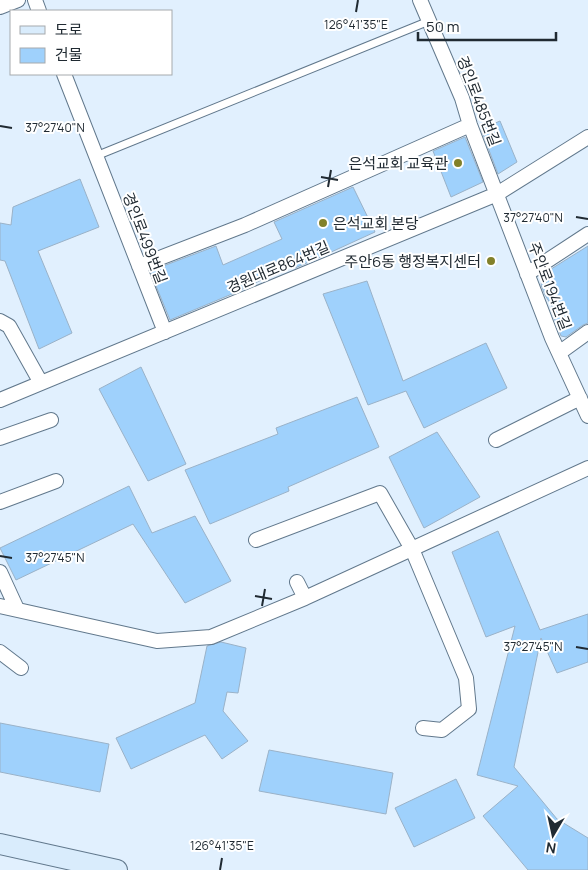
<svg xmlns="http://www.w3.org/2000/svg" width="588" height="870" font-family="Manrope,'Noto Sans KR',sans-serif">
  <rect width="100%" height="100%" fill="#e1f0fe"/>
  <path fill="#9fd1fc" stroke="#9ab2c8" d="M500 121 517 162 498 174 481 129Z
    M465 137 483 182 451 197 433 151Z
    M80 179 99 227 38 251 72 333 39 349 5 261 0 260V223L11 225 13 207Z
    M353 187 375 232 316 259 295 268 293 265 232 294 170 320 150 271 216 246 223 265 282 239 274 222Z
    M588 246V323L583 325 566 337 561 336 551 310 553 308 545 295 541 285 543 274Z
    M367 281 403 381 486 343 507 388 424 428 406 391 368 405 323 294Z
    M141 367 186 464 148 481 99 389Z
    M357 397 379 447 288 487 289 491 210 524 185 470 278 434 276 428Z
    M437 432 480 497 424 528 389 457Z
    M129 486 152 533 195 516 231 581 185 603 133 524 16 580 0 548Z
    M498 531 540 630 588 614V662L557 673 541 638 514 767 557 819 588 838V870H528L483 816 518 786 477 775 515 626 486 637 452 552Z
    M221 642 246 648 238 693 227 692 223 711 248 741 222 759 205 735 131 769 116 738 195 703 207 646Z
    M0 723 109 744 100 792 0 772Z
    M269 750 393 773 386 814 259 791Z
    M456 779 475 818 414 847 395 808Z"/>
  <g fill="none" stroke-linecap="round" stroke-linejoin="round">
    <g stroke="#61788c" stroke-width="9">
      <path id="lane" d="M96 156 429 21"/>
    </g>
    <g stroke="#61788c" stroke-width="16">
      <path id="street" d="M35 0 39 11
        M420 0 462 98 470 125 552 338 588 416
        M0 7 18 0
        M64 74 165 332
        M139 266 245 225 470 125
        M527 274 588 234
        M0 321 9 326 41 383
        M559 353 588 332
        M0 400 497 194 588 137
        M0 438 51 420
        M496 440 580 398
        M0 502 56 481
        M256 540 380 493 412 549 466 678 469 709 442 730 423 728
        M0 572 17 609
        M297 582 305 598
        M0 606 157 641 211 637 305 598 588 468
        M0 652 21 668"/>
    </g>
    <g stroke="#61788c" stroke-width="22">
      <path id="secondary" d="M0 844 117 870"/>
    </g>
    <use href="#lane" stroke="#fff" stroke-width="7"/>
    <use href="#street" stroke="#fff" stroke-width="14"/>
    <use href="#secondary" stroke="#d9ecfc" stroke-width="20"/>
  </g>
  <path fill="none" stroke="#202a32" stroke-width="2" d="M356 12 358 0M0 126 12 128M321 177 338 180M328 187 331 170M576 217 588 219M0 556 12 558M255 596 272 599M262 606 265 589M576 647 588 649M220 870 222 858"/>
  <g fill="#82812a" stroke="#fff" stroke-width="2">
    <circle cx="458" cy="163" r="5"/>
    <circle cx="323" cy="223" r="5"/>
    <circle cx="491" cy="261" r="5"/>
  </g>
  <g text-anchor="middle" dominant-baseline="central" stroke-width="4" stroke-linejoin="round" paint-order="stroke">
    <g font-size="15" fill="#202a32" stroke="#fff">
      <text transform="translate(479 101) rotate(69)">경인로485번길</text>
      <text transform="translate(145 238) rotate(69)">경인로499번길</text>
      <text transform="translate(278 267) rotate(-23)">경원대로864번길</text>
      <text transform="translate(550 286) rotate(69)">주안로194번길</text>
    </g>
    <g font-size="15" fill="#202a32" stroke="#fff" text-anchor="end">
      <text x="448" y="163">은석교회 교육관</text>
      <text x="333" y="223" text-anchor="start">은석교회 본당</text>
      <text x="481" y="261">주안6동 행정복지센터</text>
    </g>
  </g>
  <g font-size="12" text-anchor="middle" fill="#202a32" stroke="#fff" stroke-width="4" stroke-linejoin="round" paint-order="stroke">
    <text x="356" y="29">126°41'35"E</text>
    <text x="55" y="132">37°27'40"N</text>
    <text x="533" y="222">37°27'40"N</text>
    <text x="55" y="562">37°27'45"N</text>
    <text x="533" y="651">37°27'45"N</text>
    <text x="222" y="850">126°41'35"E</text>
  </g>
  <rect x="10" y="10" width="162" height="65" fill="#ffffff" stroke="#a6aaad"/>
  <rect x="20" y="26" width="25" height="8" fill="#d9ecfc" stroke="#a6aaad"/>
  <text x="55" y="35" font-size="15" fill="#202a32">도로</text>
  <rect x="20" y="48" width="25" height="15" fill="#9fd1fc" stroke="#a6aaad"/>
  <text x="55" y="60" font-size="15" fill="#202a32">건물</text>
  <g transform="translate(553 835) rotate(189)" stroke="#ffffff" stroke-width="4" paint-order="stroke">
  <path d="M0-4L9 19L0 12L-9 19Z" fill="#202a32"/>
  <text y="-8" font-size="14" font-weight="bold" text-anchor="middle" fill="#202a32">N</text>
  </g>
  <path d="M418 32v8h138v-8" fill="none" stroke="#202a32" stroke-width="2.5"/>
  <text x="426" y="32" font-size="15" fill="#202a32" stroke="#ffffff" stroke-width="4" paint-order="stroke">50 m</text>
</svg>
